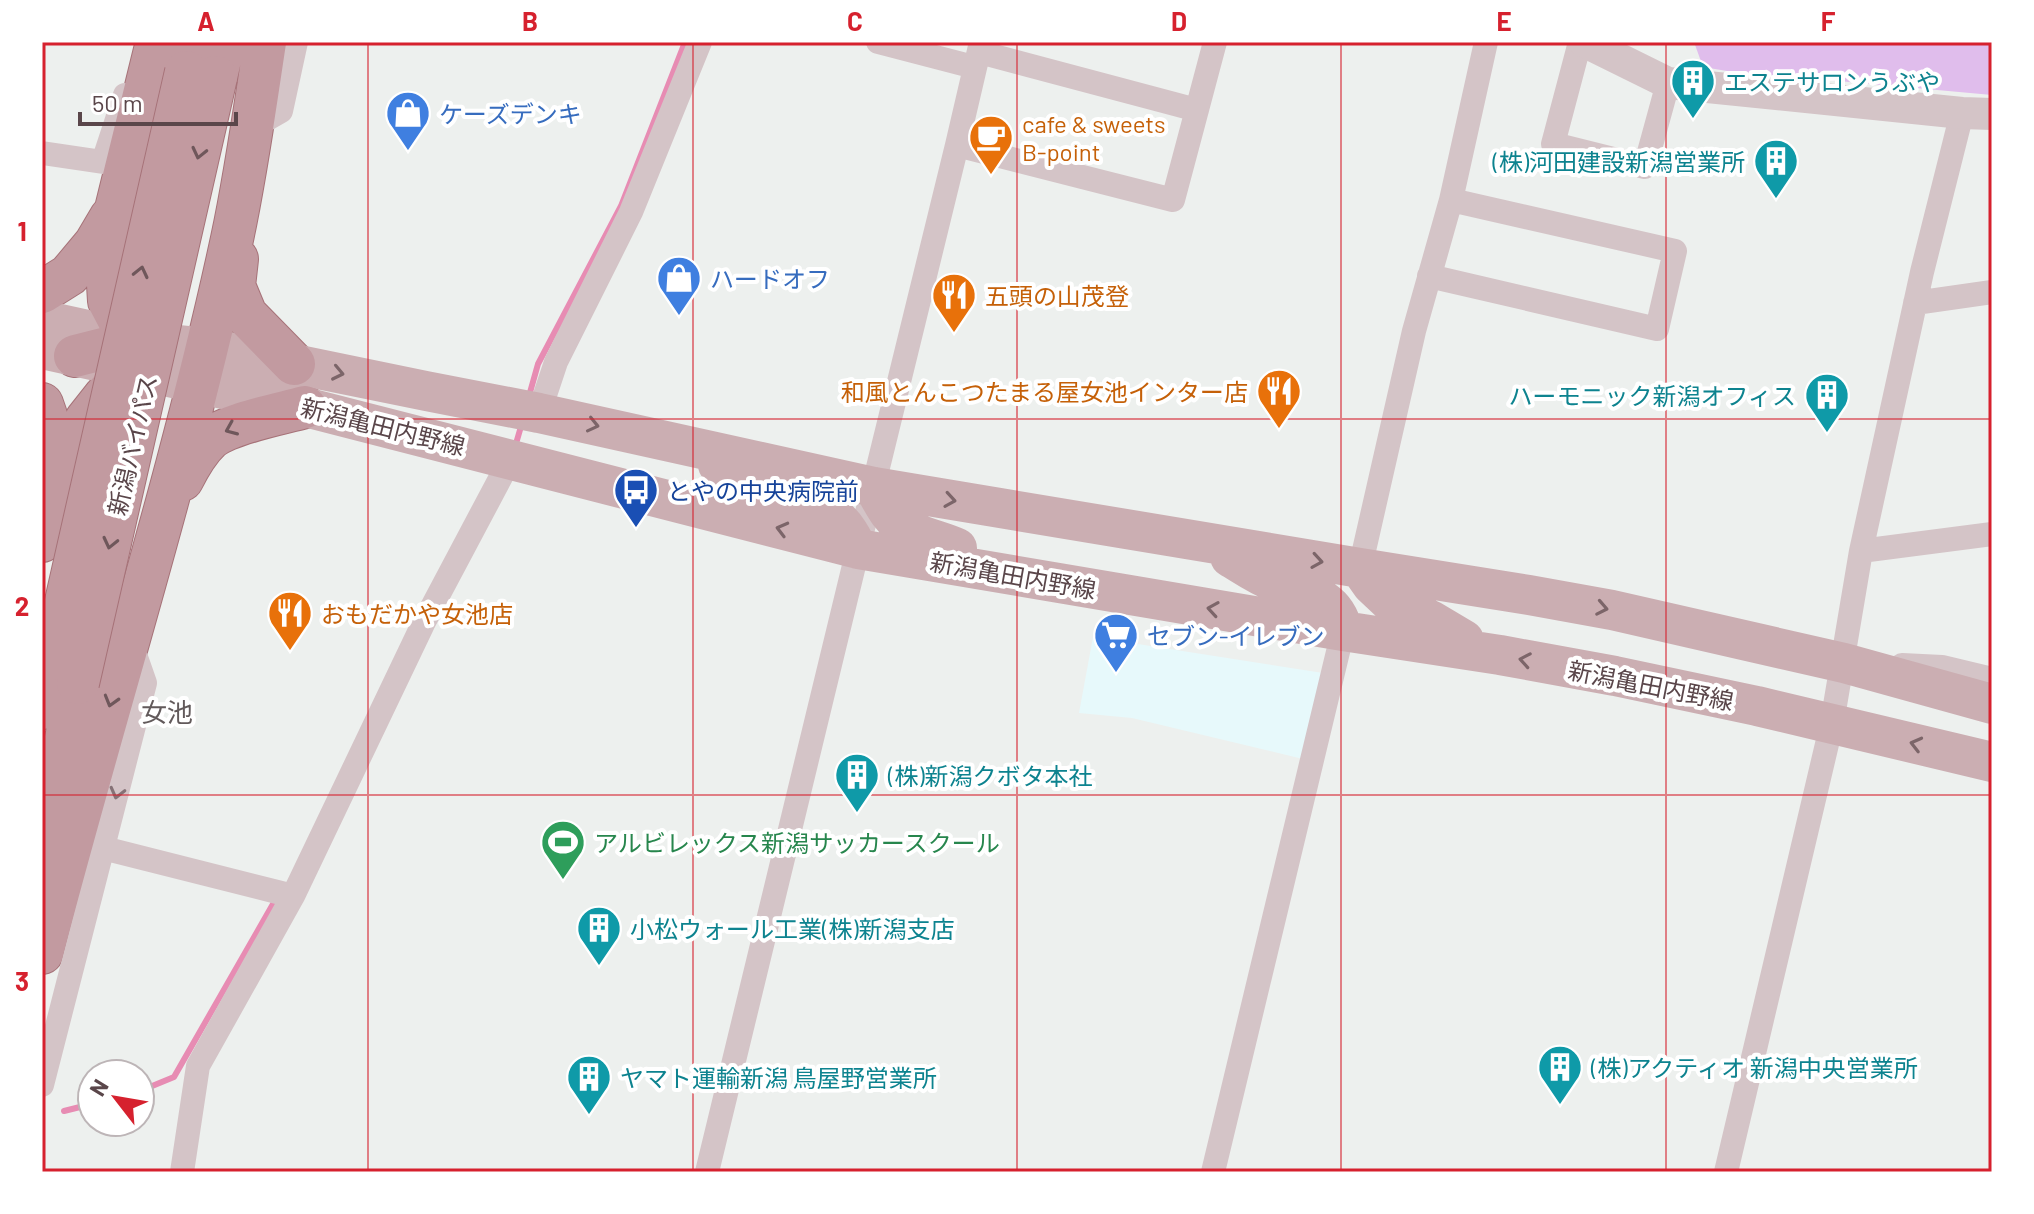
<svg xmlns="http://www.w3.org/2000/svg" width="2034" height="1214" font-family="Barlow,'Noto Sans JP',sans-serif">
  <rect width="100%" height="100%" fill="#edf0ee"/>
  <path fill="#e7f9fb" d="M1093 637 1323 673 1303 759 1132 718 1079 713Z"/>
  <path fill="#e0bdec" d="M1694 42H1992V95L1727 71 1703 67Z"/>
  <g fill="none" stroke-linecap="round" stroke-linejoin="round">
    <path stroke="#e78cb3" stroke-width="6" d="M529 396 538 364 621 206 685 42
      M515 447 522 423
      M140 1091 174 1077 277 897
      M64 1111 92 1104"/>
    <g stroke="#a67278" stroke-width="44">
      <path id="trunk" d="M186 72 193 42
        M216 77 224 42
        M237 259 234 286 246 315 294 364
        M42 292 69 275 95 244 111 217
        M147 349 119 320 109 301 107 268 116 209 157 42
        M75 356 158 335
        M42 404C53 433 55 456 50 487
        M182 480C189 466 198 450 210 439 229 423 280 414 305 407
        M42 541 86 420 105 396 120 380
        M42 708 50 675
        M42 849 78 683
        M42 953C104 715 180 480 232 239 246 174 255 108 265 42"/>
    </g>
    <path stroke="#d4c4c7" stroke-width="24" d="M878 42 974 67
      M1580 42 1553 144 1645 167 1668 83
      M979 52 1197 110
      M253 127 281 111 296 42
      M957 145 1173 200 1215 42
      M42 153 103 162 125 95
      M1429 276 1657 329 1675 251 1451 200
      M1915 303 1992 292
      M539 413 556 362 631 212 700 42
      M1861 551 1992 534
      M1360 568 1414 331 1451 200 1486 42
      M1902 665 1942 667 1992 679
      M103 848 293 896
      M42 1085 145 683 131 643
      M182 1172 198 1066 293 896 423 624 511 458
      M707 1172 858 549 957 145 981 42
      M1213 1172 1343 631
      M1726 1172 1832 723 1861 551 1922 272 1962 113"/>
    <path stroke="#d4c4c7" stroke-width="32" d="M1585 42 1668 83 1962 113 1992 114"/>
    <path stroke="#cbaeb2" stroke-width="40" d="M42 320 138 341 207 348 294 364 426 391 539 413 874 487 1360 568 1529 595 1612 610 1844 663 1992 704
      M42 349 305 407 858 549 1343 631 1500 655 1615 676 1757 706 1992 762
      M718 465C734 475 749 486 767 492 789 500 818 504 836 518 846 526 852 538 858 549
      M874 487C879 496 884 506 890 514 905 535 935 538 957 548
      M1230 557C1245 566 1259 576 1275 582 1304 593 1335 594 1343 631
      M1360 568 1372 585 1389 601 1432 621 1464 640"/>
    <use href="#trunk" stroke="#c29aa0" stroke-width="42"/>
    <g stroke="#a67278" stroke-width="44" stroke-linecap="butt">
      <path id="trunk-bridge" d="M53 659 186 72
        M78 683 216 77"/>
    </g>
    <use href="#trunk-bridge" stroke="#c29aa0" stroke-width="42"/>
  </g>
  <defs><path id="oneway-chevron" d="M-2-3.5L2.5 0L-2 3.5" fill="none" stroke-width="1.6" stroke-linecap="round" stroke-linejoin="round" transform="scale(2)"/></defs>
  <g stroke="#6f575b">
    <use href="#oneway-chevron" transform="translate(199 153) rotate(103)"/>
    <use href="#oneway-chevron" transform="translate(141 272) rotate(-77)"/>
    <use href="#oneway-chevron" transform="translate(231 429) rotate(157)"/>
    <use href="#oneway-chevron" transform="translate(110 543) rotate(103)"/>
    <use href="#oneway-chevron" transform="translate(111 701) rotate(106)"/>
  </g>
  <g stroke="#7c6569">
    <use href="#oneway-chevron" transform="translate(338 373) rotate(12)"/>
    <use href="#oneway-chevron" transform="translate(593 425) rotate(13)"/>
    <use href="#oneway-chevron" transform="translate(950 500) rotate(9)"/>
    <use href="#oneway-chevron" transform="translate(782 529) rotate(-165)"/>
    <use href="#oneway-chevron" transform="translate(1317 561) rotate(9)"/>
    <use href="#oneway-chevron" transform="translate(1602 608) rotate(11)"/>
    <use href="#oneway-chevron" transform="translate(1213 609) rotate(-171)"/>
    <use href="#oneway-chevron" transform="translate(1525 660) rotate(-170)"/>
    <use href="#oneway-chevron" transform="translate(1916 744) rotate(-166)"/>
  </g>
  <use stroke="#857276" href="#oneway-chevron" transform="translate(117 793) rotate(104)"/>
  <path fill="none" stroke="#d6212e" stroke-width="2" stroke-opacity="0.55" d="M368 42V1172M693 42V1172M1017 42V1172M1341 42V1172M1666 42V1172M42 419H1992M42 795H1992"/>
  <defs>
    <g id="building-pin" transform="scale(2.3)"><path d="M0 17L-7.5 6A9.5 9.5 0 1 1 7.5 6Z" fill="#0f9aa8" stroke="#fff"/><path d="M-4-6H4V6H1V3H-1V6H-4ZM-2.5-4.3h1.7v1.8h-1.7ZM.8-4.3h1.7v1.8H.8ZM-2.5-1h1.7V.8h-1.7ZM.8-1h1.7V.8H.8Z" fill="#fff"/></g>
    <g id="shop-pin" transform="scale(2.3)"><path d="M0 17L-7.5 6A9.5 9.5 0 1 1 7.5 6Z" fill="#3f7fe0" stroke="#fff"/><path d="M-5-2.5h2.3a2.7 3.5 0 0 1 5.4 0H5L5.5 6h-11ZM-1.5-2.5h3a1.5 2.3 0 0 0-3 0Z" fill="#fff"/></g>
    <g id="cafe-pin" transform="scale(2.3)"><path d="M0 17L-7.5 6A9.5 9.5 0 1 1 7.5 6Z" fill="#e8710a" stroke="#fff"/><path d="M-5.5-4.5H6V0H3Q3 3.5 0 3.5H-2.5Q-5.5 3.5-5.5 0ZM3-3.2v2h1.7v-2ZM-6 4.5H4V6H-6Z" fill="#fff"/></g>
    <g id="restaurant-pin" transform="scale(2.3)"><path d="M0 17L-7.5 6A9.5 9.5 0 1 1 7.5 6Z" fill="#e8710a" stroke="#fff"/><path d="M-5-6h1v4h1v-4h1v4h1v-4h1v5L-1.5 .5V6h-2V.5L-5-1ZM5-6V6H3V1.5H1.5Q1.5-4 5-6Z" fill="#fff"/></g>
    <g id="bus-pin" transform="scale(2.3)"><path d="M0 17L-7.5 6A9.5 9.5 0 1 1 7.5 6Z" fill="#1a4fb4" stroke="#fff"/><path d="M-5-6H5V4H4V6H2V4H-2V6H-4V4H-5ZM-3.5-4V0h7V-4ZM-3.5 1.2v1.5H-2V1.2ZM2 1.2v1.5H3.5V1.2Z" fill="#fff"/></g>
    <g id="supermarket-pin" transform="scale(2.3)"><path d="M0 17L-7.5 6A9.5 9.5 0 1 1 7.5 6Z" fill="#3f7fe0" stroke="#fff"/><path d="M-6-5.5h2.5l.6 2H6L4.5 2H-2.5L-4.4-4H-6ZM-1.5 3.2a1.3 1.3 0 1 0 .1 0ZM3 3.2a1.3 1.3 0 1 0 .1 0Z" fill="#fff"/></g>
    <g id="stadium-pin" transform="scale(2.3)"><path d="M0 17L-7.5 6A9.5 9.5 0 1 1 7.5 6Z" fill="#2e9e5b" stroke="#fff"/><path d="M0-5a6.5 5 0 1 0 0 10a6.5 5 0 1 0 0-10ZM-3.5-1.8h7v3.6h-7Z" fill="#fff"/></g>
  </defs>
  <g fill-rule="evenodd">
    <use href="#building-pin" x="1693" y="81"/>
    <use href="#shop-pin" x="408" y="113"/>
    <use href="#cafe-pin" x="991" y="137"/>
    <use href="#building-pin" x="1776" y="161"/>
    <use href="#shop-pin" x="679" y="278"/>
    <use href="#restaurant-pin" x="954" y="295"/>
    <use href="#restaurant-pin" x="1279" y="391"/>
    <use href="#building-pin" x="1827" y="395"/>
    <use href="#bus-pin" x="636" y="490"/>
    <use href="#restaurant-pin" x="290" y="613"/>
    <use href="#supermarket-pin" x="1116" y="635"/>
    <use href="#building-pin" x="857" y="775"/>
    <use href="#stadium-pin" x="563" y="842"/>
    <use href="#building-pin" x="599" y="928"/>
    <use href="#building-pin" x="1560" y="1067"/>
    <use href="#building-pin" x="589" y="1077"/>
  </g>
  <g text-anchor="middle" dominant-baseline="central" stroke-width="8" stroke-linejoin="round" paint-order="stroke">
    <g font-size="24" fill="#0d838f" stroke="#fff" text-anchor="start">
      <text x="1724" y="81">エステサロンうぶや</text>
      <text x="1745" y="161" text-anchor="end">(株)河田建設新潟営業所</text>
      <text x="1796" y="395" text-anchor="end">ハーモニック新潟オフィス</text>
      <text x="888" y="775">(株)新潟クボタ本社</text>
      <text x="630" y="928">小松ウォール工業(株)新潟支店</text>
      <text x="1591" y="1067">(株)アクティオ 新潟中央営業所</text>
      <text x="620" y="1077">ヤマト運輸新潟 鳥屋野営業所</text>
    </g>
    <g font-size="24" fill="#366cbe" stroke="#fff" text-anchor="start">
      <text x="439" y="113">ケーズデンキ</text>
      <text x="710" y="278">ハードオフ</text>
      <text x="1147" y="635">セブン-イレブン</text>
    </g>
    <g font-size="24" fill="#c56008" stroke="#fff" text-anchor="start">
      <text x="1022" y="123">cafe &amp; sweets<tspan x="1022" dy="28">B-point</tspan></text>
      <text x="985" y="295">五頭の山茂登</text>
      <text x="1248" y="391" text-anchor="end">和風とんこつたまる屋女池インター店</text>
      <text x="321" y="613">おもだかや女池店</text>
    </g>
    <g font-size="24" fill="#5a464a" stroke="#fff">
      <text transform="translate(383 426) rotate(14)">新潟亀田内野線</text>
      <text transform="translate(132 445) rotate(-77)">新潟バイパス</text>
      <text transform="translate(1013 575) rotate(10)">新潟亀田内野線</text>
      <text transform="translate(1651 685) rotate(11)">新潟亀田内野線</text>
    </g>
    <g font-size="24" fill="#164399" stroke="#fff" text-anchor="start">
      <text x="667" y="490">とやの中央病院前</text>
    </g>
    <g font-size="24" fill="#27864d" stroke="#fff" text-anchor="start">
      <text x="594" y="842">アルビレックス新潟サッカースクール</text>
    </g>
    <g font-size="26" fill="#625a5b" stroke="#fff">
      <text x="167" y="711">女池</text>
    </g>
  </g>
  <rect width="2034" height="1214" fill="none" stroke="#ffffff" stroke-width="88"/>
  <g transform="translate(116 1098) rotate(301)"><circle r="38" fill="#ffffff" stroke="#bdb5b7" stroke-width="2"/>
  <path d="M0-6L14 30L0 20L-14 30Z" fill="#d6212e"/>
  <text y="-12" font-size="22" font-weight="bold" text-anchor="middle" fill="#5a464a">N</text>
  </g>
  <path d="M80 112v12h156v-12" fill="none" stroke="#5a464a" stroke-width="4"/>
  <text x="92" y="112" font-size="24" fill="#5a464a" stroke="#ffffff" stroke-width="6" paint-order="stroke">50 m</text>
  <rect x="44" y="44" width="1946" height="1126" fill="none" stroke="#d6212e" stroke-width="3"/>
  <g font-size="26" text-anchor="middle" font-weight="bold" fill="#d6212e">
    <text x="206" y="31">A</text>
    <text x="530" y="31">B</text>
    <text x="855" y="31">C</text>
    <text x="1179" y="31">D</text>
    <text x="1504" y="31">E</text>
    <text x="1828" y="31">F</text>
    <text x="22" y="241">1</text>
    <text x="22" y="616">2</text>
    <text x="22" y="991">3</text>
  </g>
</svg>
